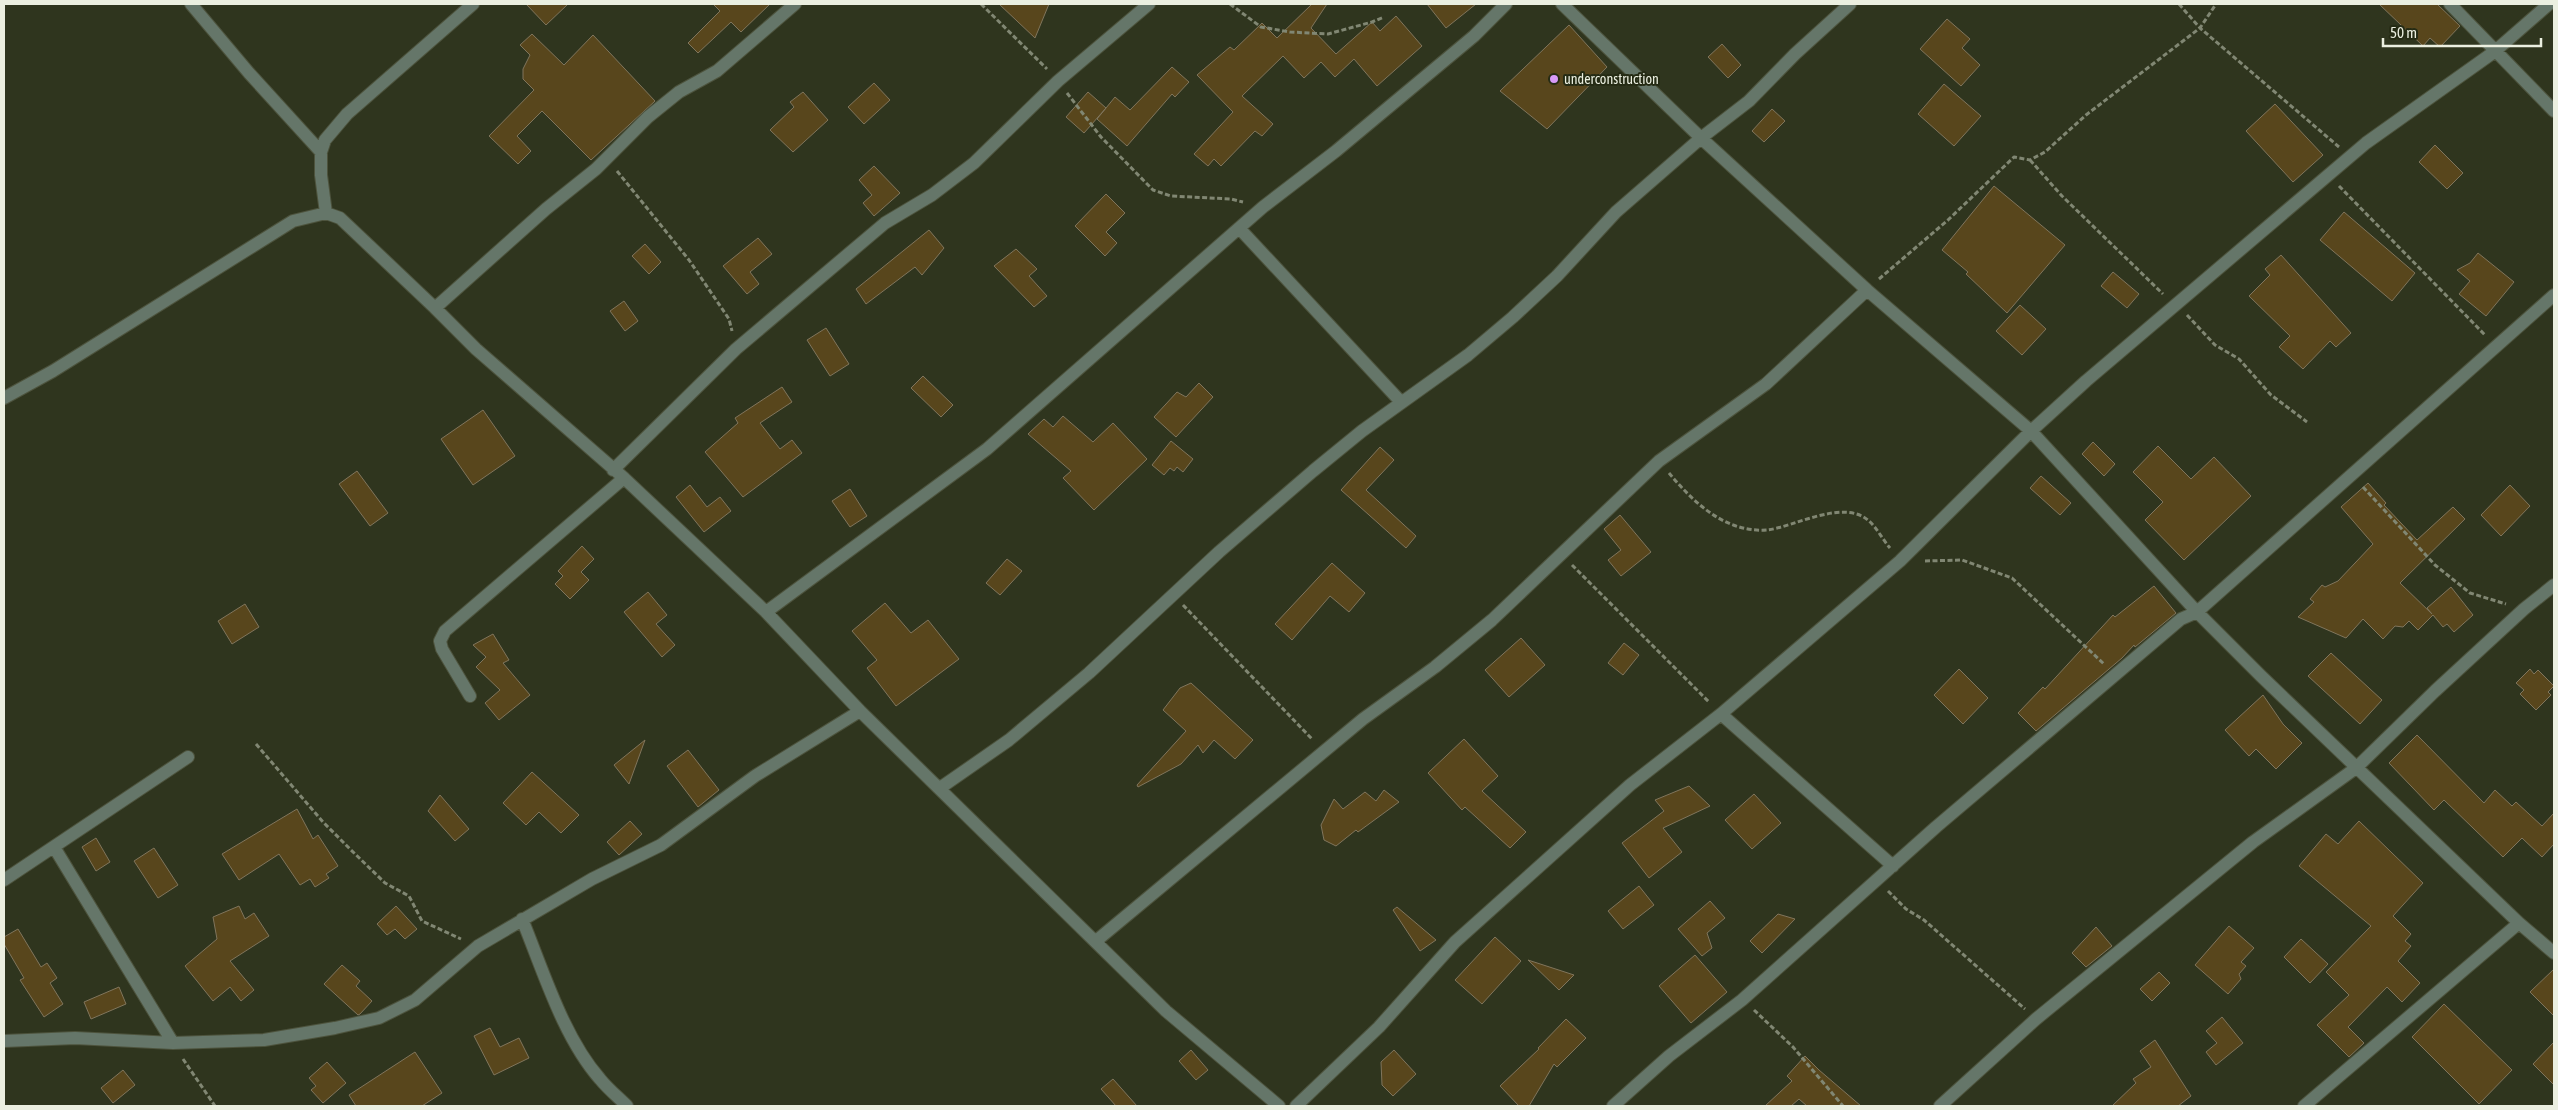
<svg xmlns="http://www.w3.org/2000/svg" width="2558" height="1110" font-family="'Asap Condensed',sans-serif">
  <rect width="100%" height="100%" fill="#2f351e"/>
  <path fill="#58461c" stroke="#80755c" d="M526 4H568L546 25Z
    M713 4H770L741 32 731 22 698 53 688 43 720 11Z
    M999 4H1049L1035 38Z
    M1312 4H1327L1311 28 1336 54 1372 22 1380 31 1396 16 1422 46 1377 86 1354 59 1335 77 1321 62 1304 78 1283 56 1242 96 1273 124 1262 136 1255 131 1221 166 1214 159 1208 166 1194 154 1233 112 1197 75 1230 47 1234 50 1262 23 1277 38Z
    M1427 4H1476L1446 28Z
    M2379 4H2437L2460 26 2440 47 2430 38 2423 46Z
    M1947 19 1970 39 1962 48 1980 65 1961 86 1920 49Z
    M1569 25 1607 67 1547 129 1500 91Z
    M532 34 564 65 593 35 655 101 591 160 542 111 517 136 531 151 518 164 489 136 534 90 523 79V69L530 55 520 45Z
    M1722 44 1741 65 1728 78 1708 57Z
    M1172 67 1189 82 1175 97 1172 94 1127 146 1097 119 1115 97 1130 110Z
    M874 83 890 100 864 124 848 107Z
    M1944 84 1981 116 1954 146 1918 114Z
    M803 92 828 120 793 152 770 130 794 107 790 102Z
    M1088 92 1106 108 1084 133 1066 117Z
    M2275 104 2323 155 2293 182 2246 131Z
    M1772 109 1785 121 1764 142 1752 131Z
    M2435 145 2463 173 2447 189 2419 162Z
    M874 166 900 193 874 216 863 203 872 195 859 180Z
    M1994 186 2065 245 2007 313 1966 274 1968 272 1942 250Z
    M1106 194 1125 213 1106 232 1117 243 1105 256 1075 226Z
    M2344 212 2415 273 2392 301 2320 240Z
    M929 230 944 248 922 275 915 267 866 304 856 289Z
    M758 238 772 254 750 272 759 284 747 294 723 266Z
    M645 244 661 262 649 274 632 256Z
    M1016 249 1037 269 1029 276 1047 296 1034 307 994 266Z
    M2478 253 2514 282 2486 316 2459 294 2470 281 2457 270 2470 263Z
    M2281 255 2351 333 2336 347 2330 341 2303 369 2279 347 2290 336 2249 296 2270 275 2265 269Z
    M2113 272 2139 294 2127 308 2101 286Z
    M624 301 638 321 625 331 610 311Z
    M2020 305 2046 329 2022 355 1996 331Z
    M826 328 849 364 830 376 807 340Z
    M923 376 953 405 941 417 911 388Z
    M1199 383 1213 397 1176 437 1154 417 1177 392 1186 397Z
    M782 387 792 402 760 423 780 449 792 440 802 453 743 497 705 452 738 423 735 418Z
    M483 410 515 456 473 485 441 439Z
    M1063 416 1093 442 1113 423 1147 459 1094 510 1063 478 1071 471 1028 434 1044 419 1053 427Z
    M1171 441 1193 459 1183 472 1177 467 1174 471 1170 468 1164 475 1152 465Z
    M2093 442 2115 464 2104 476 2082 454Z
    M2158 446 2191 479 2214 457 2251 496 2184 560 2145 520 2163 502 2133 472Z
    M1380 447 1394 460 1366 490 1416 536 1406 548 1341 490Z
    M357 471 388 513 370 526 339 484Z
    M2041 476 2071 503 2060 515 2030 488Z
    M2368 483 2386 503 2384 505 2417 540 2453 507 2465 519 2400 583 2432 614 2427 608 2451 587 2473 615 2454 632 2447 624 2443 627 2433 615 2418 630 2409 621 2403 627 2395 626 2383 639 2363 619 2346 638 2298 617 2314 602 2310 599 2322 585 2325 587 2338 581 2373 544 2341 507Z
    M690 485 707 507 720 497 731 511 704 532 676 497Z
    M2510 485 2530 506 2501 536 2481 515Z
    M850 489 867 516 850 527 832 501Z
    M1620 515 1651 552 1621 576 1608 560 1621 550 1604 529Z
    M582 546 594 559 581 572 589 580 570 599 555 584 563 576 558 571Z
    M1007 559 1022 571 1000 595 986 583Z
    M1332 563 1365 593 1349 612 1330 596 1292 640 1275 624Z
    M2154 586 2176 613 2135 647 2134 645 2122 658 2036 731 2018 713 2043 687 2045 689 2113 615 2115 617Z
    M648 592 667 615 656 624 675 645 662 657 624 612Z
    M885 603 911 633 928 620 959 659 896 706 867 668 877 660 852 631Z
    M245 604 259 627 232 644 218 621Z
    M493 634 509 660 503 663 530 695 499 720 485 703 500 690 476 667 486 657 473 645Z
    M1521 638 1545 665 1509 697 1485 670Z
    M1624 643 1639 655 1623 675 1608 663Z
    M2331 653 2382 700 2360 724 2308 676Z
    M1959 669 1988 698 1963 724 1934 695Z
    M2530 669 2534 674 2538 670 2554 686 2548 692 2551 695 2536 710 2520 694 2524 690 2516 683Z
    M1191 683 1253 740 1235 759 1214 740 1203 753 1198 745 1181 764 1138 787 1137 785 1186 731 1163 710 1180 688Z
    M2263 695 2283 724 2302 743 2276 769 2256 749 2249 756 2225 730Z
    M2417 735 2484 803 2495 790 2512 806 2516 802 2542 826 2554 813V844L2542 857 2522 838 2503 857 2444 800 2434 810 2389 763Z
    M1464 739 1498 776 1482 791 1526 832 1510 848 1465 807 1462 810 1428 773Z
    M645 740 629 784 614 765Z
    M688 750 719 790 698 807 667 766Z
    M532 772 579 815 561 833 539 812 526 825 503 803Z
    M1689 786 1710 806 1663 828 1682 852 1649 878 1622 843 1664 811 1655 800Z
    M1384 790 1399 802 1358 832 1356 830 1336 846 1324 840 1321 825 1334 799 1343 809 1365 792 1376 801Z
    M1754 794 1781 823 1752 849 1725 820Z
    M440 795 469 829 455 841 428 811Z
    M297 809 313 839 318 835 338 866 326 874 329 878 315 887 310 879 300 885 279 854 239 880 222 854Z
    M630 821 642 834 619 855 607 842Z
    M2359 821 2423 883 2393 916 2411 934 2405 941 2411 946 2398 961 2420 983 2402 1002 2387 987 2348 1027 2364 1043 2349 1057 2317 1025 2349 995 2326 972 2371 926 2299 866 2326 834 2338 844Z
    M96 838 110 862 96 871 82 847Z
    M154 848 178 885 158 898 134 861Z
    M1639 886 1654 905 1623 929 1608 911Z
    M1710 901 1725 918 1707 933 1712 948 1702 956 1678 929Z
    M239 906 245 919 254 913 269 936 230 961 254 990 241 1001 230 987 213 1001 185 966 217 939 213 917Z
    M396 906 417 929 405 939 395 929 387 935 377 924Z
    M1397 907 1436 940 1420 951 1393 910Z
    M1778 914 1795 919 1762 953 1750 941Z
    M2229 926 2254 948 2241 962 2246 966 2239 974 2241 979 2228 994 2195 965Z
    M2096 927 2112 946 2086 967 2072 953Z
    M18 929 41 967 47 963 57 978 50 983 63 1004 44 1017 20 980 24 978 4 944V937Z
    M1495 937 1521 961 1482 1004 1455 980Z
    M2301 939 2328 964 2310 983 2284 957Z
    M1695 955 1727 992 1691 1023 1659 986Z
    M1528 960 1574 975 1559 990Z
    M342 965 360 981 356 986 372 1001 360 1014 358 1015 324 984Z
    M2554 969V1016L2530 992Z
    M2159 972 2170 983 2152 1001 2140 989Z
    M119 987 126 1004 91 1019 84 1002Z
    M2444 1004 2512 1070 2479 1104 2412 1037Z
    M2222 1017 2243 1043 2216 1065 2206 1052 2217 1043 2206 1031Z
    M1566 1019 1586 1038 1557 1067 1554 1064 1529 1106H1519L1500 1086 1539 1049 1538 1048Z
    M490 1028 500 1047 519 1038 529 1058 494 1075 474 1036Z
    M2155 1040 2191 1096 2178 1106H2112L2136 1083 2133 1079 2151 1067 2140 1051Z
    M2554 1042V1085L2533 1064Z
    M1191 1050 1208 1070 1196 1080 1179 1061Z
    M1394 1050 1416 1074 1393 1096 1382 1085 1381 1062Z
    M415 1052 442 1093 422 1106H356L349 1095Z
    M1805 1056 1819 1070 1861 1106H1807L1799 1099 1791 1106H1765L1792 1081 1787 1076Z
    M327 1062 346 1083 323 1103 311 1090 316 1086 309 1078Z
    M123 1070 135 1085 113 1103 101 1088Z
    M1113 1079 1137 1106H1116L1101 1089Z"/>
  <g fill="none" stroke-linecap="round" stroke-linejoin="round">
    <g stroke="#4d533d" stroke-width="14">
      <path id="street" d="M191 4 249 73 321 152
        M1562 4 1701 138 1867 290 2031 431 2197 612 2261 676 2519 923 2554 953
        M2450 4 2554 111
        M326 213 321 175V152L325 140 347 114 473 4
        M1239 228 1401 402
        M435 308 546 209 596 169 648 117 679 92 717 71 795 4
        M4 398 53 371 293 221 326 213 340 218 435 308 476 349 624 478 766 612 860 711 1166 1011 1279 1106
        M613 470 736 349 885 223 932 195 974 163 1058 81 1149 4
        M766 612 987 449 1263 207 1336 151 1474 36 1506 4
        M470 696 442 649 440 641 445 631 624 478
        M1721 714 1893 866
        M940 788 1009 740 1089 673 1219 552 1313 471 1362 431 1468 355 1513 317 1557 276 1616 212 1701 138 1749 101 1795 54 1850 4
        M54 847 173 1043
        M4 880 188 757
        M522 919C543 970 563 1037 600 1079 608 1089 618 1097 627 1106
        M1096 941 1363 719 1435 667 1492 620 1659 461 1766 384 1867 290
        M4 1041 75 1038 173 1043 264 1040 335 1028 379 1018 415 1000 478 946 592 879 661 845 755 776 860 711
        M1296 1106 1379 1027 1455 942 1630 785 1721 714 1900 561 2031 431 2086 381 2366 143 2494 52 2549 4
        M1613 1106 1669 1056 1742 1000 1936 827 2181 619 2197 612 2554 295
        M1940 1106 2036 1019 2253 842 2356 768 2435 691 2524 609 2554 585
        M2304 1106 2519 923"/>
    </g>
    <path stroke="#818773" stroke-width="3" stroke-dasharray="5 2.5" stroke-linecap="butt" d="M981 4 1047 69
      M1230 4 1261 27 1290 32 1328 34 1372 22 1384 17
      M2179 4 2200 28 2339 147
      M1067 93 1101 137 1153 190 1171 196 1231 199 1243 202
      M2030 160 2062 196 2163 294
      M617 171 689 260 729 319 732 331
      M2339 186 2485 335
      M1879 279 1948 220 2014 157 2030 160 2045 152 2086 115 2200 28 2216 4
      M2187 315 2215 345 2239 359 2271 395 2307 422
      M1669 473C1693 502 1725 533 1767 530 1794 527 1844 498 1869 521 1877 528 1883 540 1890 548
      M2363 487 2435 565 2470 593 2506 604
      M1925 561 1962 560 2012 578 2104 664
      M1572 565 1709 702
      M1183 605 1312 739
      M256 744 323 822 351 850 385 883 409 896 422 921 461 939
      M1888 891 1906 909 1924 920 2025 1009
      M1754 1010 1793 1047 1843 1106
      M183 1059 215 1106"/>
    <use href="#street" stroke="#657669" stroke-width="12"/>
  </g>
  <circle fill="#d89af8" stroke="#252b14" stroke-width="2" cx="1554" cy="79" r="5"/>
  <g text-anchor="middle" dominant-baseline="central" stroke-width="4" stroke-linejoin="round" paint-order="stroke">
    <g font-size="14" fill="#ebefe0" stroke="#252b14" text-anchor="start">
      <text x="1564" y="79">underconstruction</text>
    </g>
  </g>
  <rect width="2558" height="1110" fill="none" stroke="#ebefe0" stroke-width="10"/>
  <path d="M2383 38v8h158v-8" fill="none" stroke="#ebefe0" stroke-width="2.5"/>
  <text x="2390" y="38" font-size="15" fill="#ebefe0" stroke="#252b14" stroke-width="4" paint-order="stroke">50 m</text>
</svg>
